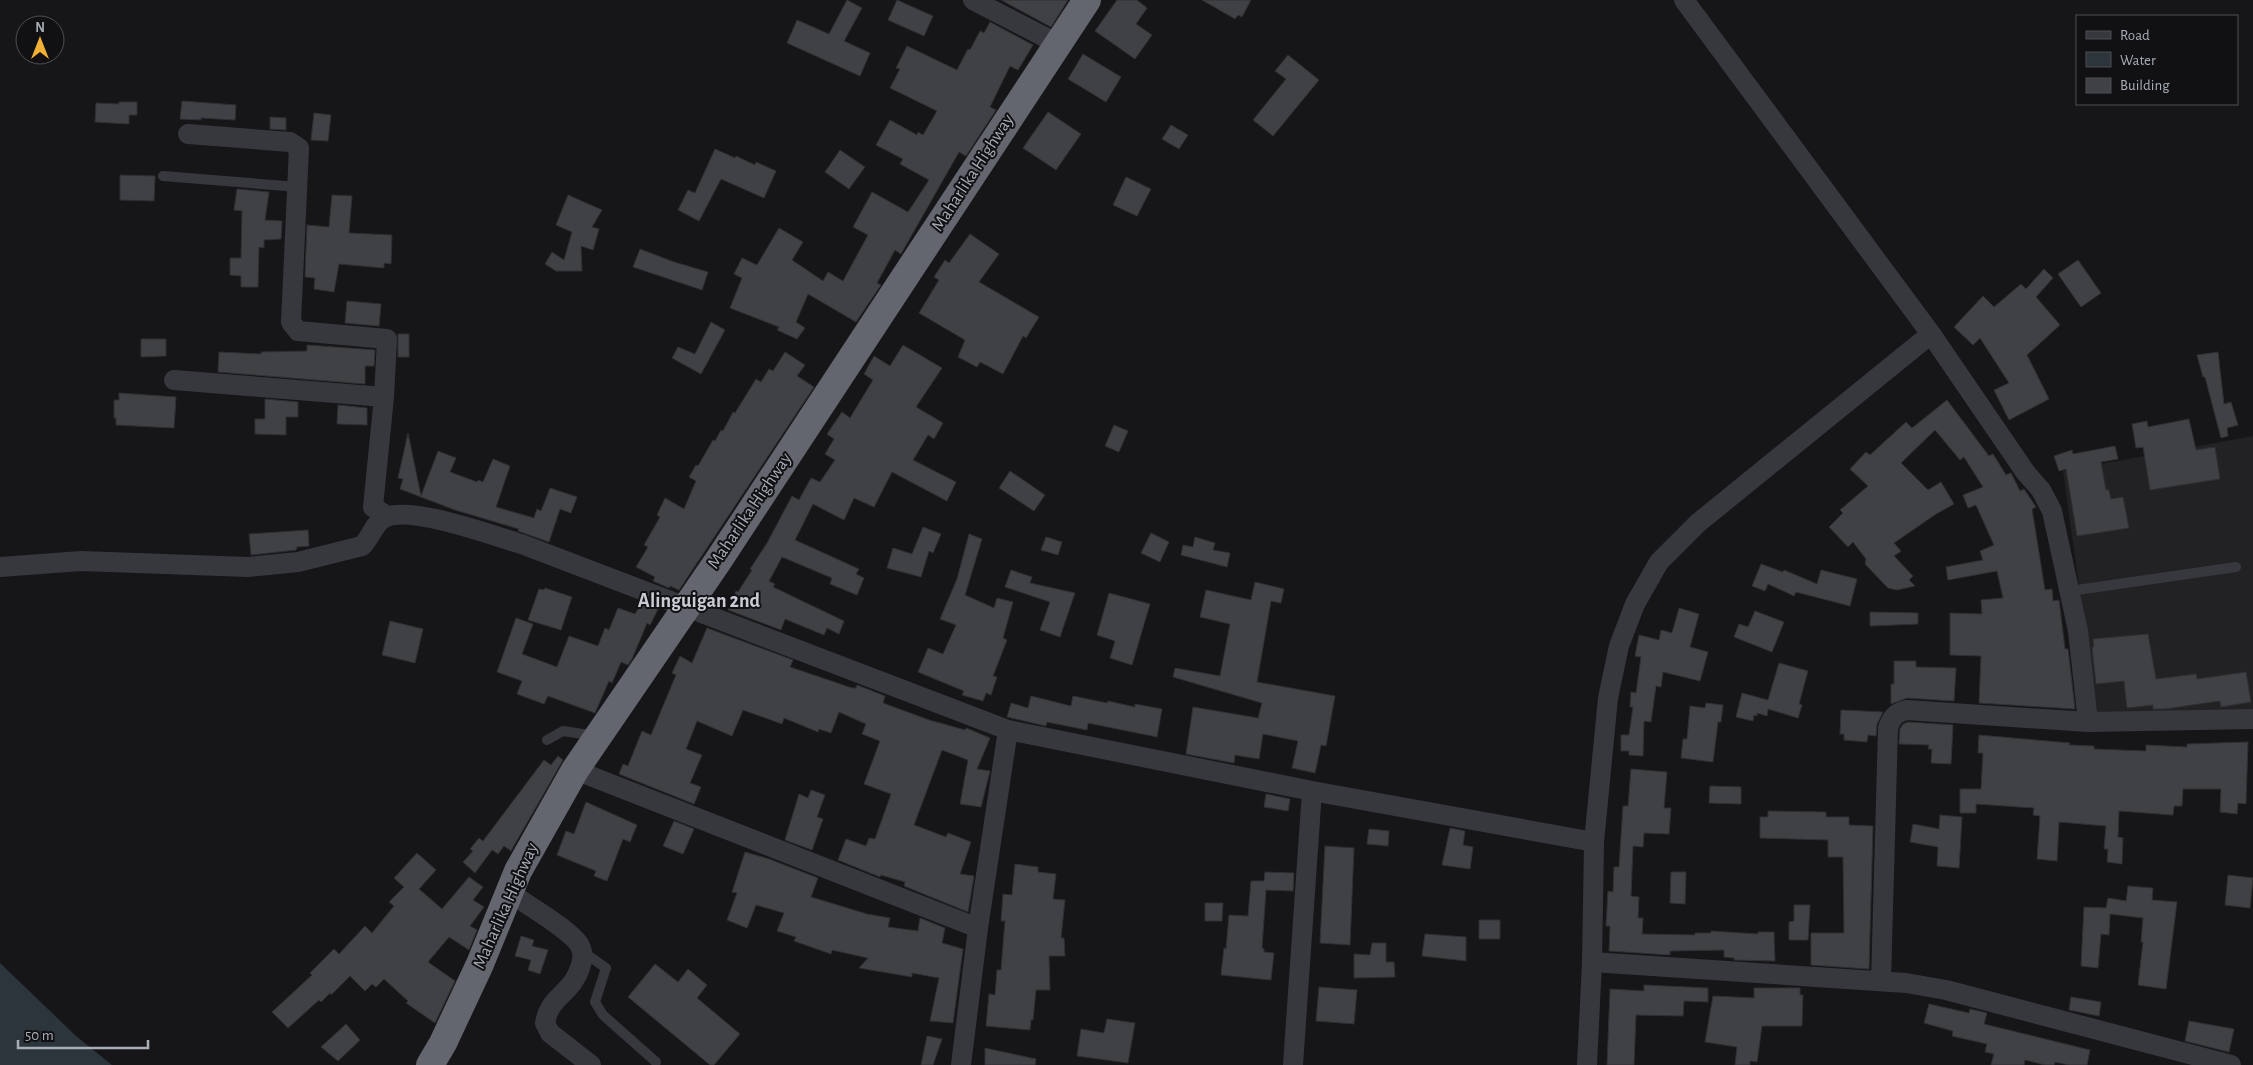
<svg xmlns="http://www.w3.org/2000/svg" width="2253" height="1065" font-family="'Alegreya Sans',sans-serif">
  <rect width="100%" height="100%" fill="#161618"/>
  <path fill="#222225" d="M2253 436V712L2097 715 2063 471Z"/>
  <path fill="#2c353c" d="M0 963 76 1036 112 1065H0Z"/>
  <path fill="#404145" stroke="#303034" d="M847 0 862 8 844 41 870 53 860 76 787 43 797 20 829 34Z
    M897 0 933 16 924 36 888 20Z
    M1001 0H1068L1051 27Z
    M1117 0H1137L1147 8 1136 24 1152 35 1135 59 1095 31Z
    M1202 0H1251L1242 17 1238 15 1235 19Z
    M990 22 1033 45 1018 70 1010 66 990 107 996 110 966 156 959 152 901 254 895 250 877 283 881 285 856 322 808 294 796 322 805 328 797 339 777 330 779 327 730 308 742 278 734 274 742 258 757 265 779 228 803 242 792 260 823 281 828 272 843 281 868 235 853 227 872 192 908 212 929 180 900 164 903 159 876 145 890 120 917 135 918 132 923 135 937 111 890 88 900 69 896 68 907 46 957 70 968 49 970 50 980 31 984 33Z
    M1083 54 1121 77 1106 102 1068 79Z
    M1288 55 1319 80 1273 136 1253 120 1286 79 1275 71Z
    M182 101 236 105 235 120 201 118V120L180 119Z
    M119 102H137V115H129V124L95 122 96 103 119 104Z
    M1048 112 1081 134 1056 170 1023 148Z
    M314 113 331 115 328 141 311 140Z
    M270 117 286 118V130L270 129Z
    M1171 125 1188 135 1179 149 1162 139Z
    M715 149 735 158 736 156 755 165 756 162 776 171 764 198 721 179 699 221 678 210 688 190 695 193Z
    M840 150 865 167 849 189 825 172Z
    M120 175 155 176 154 201 120 200Z
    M1126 177 1151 189 1137 216 1113 205Z
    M237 189 269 192 265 220 282 221 281 239 264 240V248L259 247 258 287H241V276L230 275V258H241L242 211 234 210Z
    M332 195 352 196 349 233 392 235 391 264 384 263V268L339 264 334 292 314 289 315 278 305 277 307 225 329 227Z
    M568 195 602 210 592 227 599 229 593 250 581 246 582 271H556L545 264 552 252 564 260 572 232 556 225Z
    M970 234 999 254 979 282 1039 317 1026 338 1023 336 1003 374 980 362 977 367 958 357 965 340 919 313 939 280 934 277 945 260 949 263Z
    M640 249 674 262 708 272 702 290 633 267Z
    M2078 260 2101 293 2081 307 2058 274Z
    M2044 269 2053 278 2036 297 2060 325 2027 355 2049 399 2009 420 1994 390 2009 383 1980 338 1973 345 1954 327 1983 296 1994 307 2021 284 2026 289Z
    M347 301 381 304 379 326 345 323Z
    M711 322 725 330 701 374 672 358 678 347 695 354Z
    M398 334H409V357H398Z
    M141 339H166V356L141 357Z
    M307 345 375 350 374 366H365V384L218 372 219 352 261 354V352L307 351Z
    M903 345 942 368 916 407 943 423 934 439 928 435 913 460 956 482 947 501 892 472 874 507 854 498 844 520 813 504 795 540 859 569 856 574 864 578 857 595 830 584 832 578 782 557 769 581 775 584 773 587 844 621 839 634 827 628 824 635 785 619 781 630 728 610 736 591 738 592 752 570 750 569 767 543 792 496 799 500 811 478 820 482 835 460 825 454 834 439 827 434 842 412 850 418 873 380 864 374 874 356 890 366Z
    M785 352 805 365 797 376 814 387 679 590 670 586 669 588 653 581 655 577 636 567 648 547 644 545 660 517 657 515 665 498 684 509 696 481 689 477 696 465 698 466 713 440 715 441 721 430 723 431 733 412 735 413 756 379 761 382 769 369 773 371Z
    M2218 352 2224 404 2231 402 2238 425 2227 428 2228 436 2221 438 2205 377H2203L2197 355Z
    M119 393 176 397 174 428 116 425V418H114V400H119Z
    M265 399 298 402V417H286V435L255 434V419H265Z
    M1947 400 1989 456 1993 454 2006 475 2011 473 2020 491 2024 489 2036 507 2032 509 2045 590 2052 589 2053 601 2059 600 2065 649H2068L2075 709 1979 703 1981 656 1950 655V613L1982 614 1981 600 2003 598 1997 571 1948 580 1946 567 1983 560 1980 551 1994 545 1976 505 1968 508 1963 495 1983 487 1964 457 1960 460 1935 430 1901 463 1928 490 1941 482 1954 504 1936 514 1894 543 1901 551 1894 556 1913 576 1909 580 1915 586 1897 590 1888 588 1865 564 1866 559 1853 542 1848 547 1829 527 1843 513 1840 510 1868 486 1850 469 1866 452 1870 455 1906 422 1912 428Z
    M338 405 367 408V425L337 424Z
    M2189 419 2196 450 2215 447 2220 479 2150 490 2143 447 2136 448 2132 424 2147 421 2148 427Z
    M1114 425 1128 431 1119 452 1105 446Z
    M408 433 421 496 438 451 456 458 450 472 477 482 478 480 483 482 493 459 510 466 496 507 534 518 537 509 541 511 550 488 577 497 571 513 560 509 549 542 518 531 519 529 455 510 400 489 403 479 398 478Z
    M2115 446 2118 459 2101 462 2106 490H2109L2111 499 2123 497 2129 528 2077 536 2066 469 2059 471 2054 456 2072 450 2073 454Z
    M1010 471 1045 495 1034 511 999 488Z
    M923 527 941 534 933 553 929 551 921 577 887 568 893 548 912 554Z
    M308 530 309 546 297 547 296 550 251 555 249 534Z
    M1151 533 1169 542 1160 562 1141 553Z
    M969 534 982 539 965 595 994 608 997 598 1013 602 1003 638 1007 640 993 676 997 677 991 695 986 693 983 701 962 695 964 691 918 672 928 648 943 654 956 625 940 619 957 579Z
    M1046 537 1062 542 1058 555 1041 550Z
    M1195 537 1215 543 1213 550 1230 553 1227 567 1181 555 1183 545 1193 547Z
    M1761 564 1783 572 1784 570 1817 584 1821 570 1857 579 1850 606 1796 592 1794 596 1768 584 1765 591 1752 586Z
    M1011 570 1032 577 1030 583 1075 593 1060 637 1040 630 1050 602 1005 587Z
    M1255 582 1284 589 1281 603 1271 601 1257 682 1335 696 1326 746 1321 745 1315 773 1292 768 1298 741 1263 734 1259 759 1235 755 1234 763 1186 754 1193 707 1258 718 1262 703 1173 677 1175 668 1220 676 1230 624 1200 617 1206 590 1251 600Z
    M545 588 572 597 561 630 528 620 539 589 544 590Z
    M1109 593 1150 604 1132 665 1110 658 1115 641 1097 635Z
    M642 603 658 609 650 625 647 623 632 659 628 665 621 662 612 683 609 681 595 713 548 696 544 704 517 694 522 681 497 672 516 618 533 624 522 654 557 667 569 636 598 646 605 628 609 630 618 608 635 614Z
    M1679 608 1699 614 1690 647 1708 652 1700 681 1663 672 1661 687 1656 686 1651 722 1644 721 1643 756 1629 755V751H1621V735H1629L1633 707H1630L1631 692 1636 693 1641 657 1635 656 1639 635 1659 640 1661 630 1672 633Z
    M1755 611 1784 622 1772 652 1734 637 1739 624 1748 627Z
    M1870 612 1918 613V624L1870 626Z
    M390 621 423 629 415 663 382 655Z
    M707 628 793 660 790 667 852 688H856L857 685 885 696 883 703 929 720 965 730 966 728 990 738 977 769 990 771 981 807 960 804 968 760 942 750 914 825 946 837 948 833 971 842 960 874 974 876 968 912 904 886 905 882 881 875 880 877 838 860 846 839 866 846 869 838 875 839 891 794 864 784 880 741 862 734 866 724 839 712 831 733 819 729 818 732 784 718 782 724 743 710 732 736 697 721 686 749 702 755 690 783 701 787 694 804 619 774 623 764 628 766 642 731 651 735 676 675 672 673 680 656 692 663Z
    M2148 634 2156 679 2196 674 2197 679 2246 672 2251 702 2221 707 2220 701 2165 709H2153V705L2127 708 2124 681 2096 684 2092 647H2094L2093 639Z
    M1894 661H1916V667L1956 668 1954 701 1907 698 1891 704V684H1894Z
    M1779 663 1808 671 1799 704 1802 705 1798 718 1768 709 1767 716 1757 713V716L1754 715 1753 721 1736 717 1742 693 1768 700Z
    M1031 696 1071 706 1073 696 1107 703 1108 701 1135 707V704L1162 709 1157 737 1088 723 1087 730 1047 722 1046 726 1007 717 1011 703 1028 708Z
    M1706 703 1723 705 1721 722H1718L1713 762 1681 758 1683 739H1687L1690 706 1705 708Z
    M1841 710 1883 712 1877 724 1876 736 1868 735 1867 742 1844 740V734H1840Z
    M1908 722 1953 725 1951 764 1931 763 1932 749H1928L1929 745 1899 744 1900 729 1903 724Z
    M1979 735 2070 743 2069 745 2094 746V749L2146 751V745L2187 747V744L2248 742 2246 804 2238 803 2237 814 2220 812 2221 789H2183L2182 806H2174L2173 815 2119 811 2118 837 2123 838 2122 864 2107 862 2108 849H2104L2106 826 2059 822 2057 861 2037 859 2040 816 2033 815 2034 808 1976 804V813H1960V789H1981L1983 753H1978Z
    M558 756 563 760 512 849 511 851 504 846 498 854 492 850 475 873 463 862 473 851 470 849 479 838 483 841 544 760 551 765Z
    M1631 769 1667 772 1664 808H1671L1669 834 1644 833 1643 847 1633 846 1631 896 1639 897 1638 918H1643L1642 934 1695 935V933H1711V931L1758 934V932H1774L1775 961 1734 960V958L1724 957V950L1670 951V955L1609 951 1610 926H1606L1608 891 1613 892 1614 867H1619L1623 806H1628Z
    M1710 786 1741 787V804L1709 803Z
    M811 790 825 795 817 817 823 819 812 850 785 840 799 794 808 798Z
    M1266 794 1290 799 1288 811 1264 807Z
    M586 802 637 825 630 842 623 839 607 881 594 876 596 871 557 855 566 831 574 834Z
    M1768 811 1826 812V817H1849V825L1873 826 1869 969 1811 965V933H1844L1843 857H1828V840L1760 838V817H1768Z
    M1940 815 1962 817 1959 868 1937 866 1938 847 1910 842 1913 824 1939 829Z
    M674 821 694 829 683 854 663 846Z
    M1450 828 1465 831 1463 845 1473 847 1470 869 1442 865Z
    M1369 829 1389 831 1388 846 1367 844Z
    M1325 846 1354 848 1350 945 1320 943Z
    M745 852 769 859 818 878 811 897 867 914 890 918 888 927 918 931 920 918 945 928 942 943 963 949 953 1023 930 1021 939 978 912 973V977L859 968 868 958 832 950 831 954 794 941 796 937 777 931 784 913 756 905 747 928 727 920 737 893 732 892Z
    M417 853 436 870 419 889 442 909 469 877 483 887 473 900 484 907 470 926 477 930 469 950 449 937 428 962 455 981 435 1023 406 1003 408 1001 384 979 376 987 372 984 365 991 350 976 331 995 330 993 321 1002 319 1000 288 1028 272 1012 312 975 310 973 334 949 339 954 365 926 372 933 394 906 389 902 404 887 394 878Z
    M1015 864 1038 867V872L1056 874 1053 899 1065 900 1061 938H1064L1065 956H1049L1050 990H1036L1033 1020H1031L1030 1030 986 1026 989 994 995 995 997 970H1001L1005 921H1001L1003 894 1012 895Z
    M1265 872 1294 873 1293 891 1266 890 1262 948 1264 949V952L1274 953 1271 980 1221 975 1224 948 1226 949 1229 915 1248 916 1251 881H1264Z
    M1671 872H1686L1685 904 1670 903Z
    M2228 875 2253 878 2250 908 2225 905Z
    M2128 886 2153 888 2152 900 2177 902 2166 989 2138 985 2143 942H2141L2143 918 2110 914 2109 935 2101 934 2098 968 2081 966 2084 907 2106 908 2108 898 2126 901Z
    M1205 903H1223L1222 921H1205Z
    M1794 905H1810L1808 940H1789V922L1794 921Z
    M1479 920H1500V939H1479Z
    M1425 934 1466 937V961L1422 956Z
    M521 936 534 940 532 946 548 950 540 974 528 970 531 960 515 956Z
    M1372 943H1386V962H1394L1395 977 1354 978V954L1370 955Z
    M655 964 678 982 688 969 707 985 697 998 740 1034 714 1065H710L628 997Z
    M1644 985 1708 988V1002L1684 1001 1683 1016 1636 1015 1634 1065H1607L1610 989 1644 991Z
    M1319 987 1357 990 1354 1024 1316 1021Z
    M1754 988H1800V995H1803L1802 1026H1762L1757 1062 1750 1061V1065H1735L1737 1047 1705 1042 1713 996 1754 998Z
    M2071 997 2101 1002 2099 1016 2069 1010Z
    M1929 1004 1969 1013 1970 1009 1987 1013 1984 1024 2090 1050 2087 1065H2069L2055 1062 2054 1065H2045L2025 1060 2024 1065H1991L1994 1054 1985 1052 1987 1044 1952 1036 1953 1031 1924 1023Z
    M1107 1019 1135 1023 1128 1063 1077 1056 1081 1029 1104 1033Z
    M2189 1021 2234 1029 2229 1052 2185 1041Z
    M346 1024 360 1040 338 1061 321 1047Z
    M927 1036 942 1039 933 1065H921Z
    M985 1048 1036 1059 1035 1065H985Z"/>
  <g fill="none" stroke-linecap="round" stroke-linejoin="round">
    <path stroke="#37383d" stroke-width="10" d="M163 176 298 187
      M2070 591 2236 567
      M547 740 563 731 596 736
      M582 951 606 968 595 1002 603 1015 656 1062"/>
    <path stroke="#37383d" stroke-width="20" d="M973 0 1058 44
      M1684 0 1931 334 2026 473 2041 490 2052 511 2078 631 2088 722
      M188 134 290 142 299 148 291 322 298 331 387 339 384 397 373 507 387 516
      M174 380 384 397
      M0 567 81 561 248 567 298 562 362 546C371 538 374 522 386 517 413 506 495 536 524 545L1008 730 1312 791 1594 842
      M575 770 978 928
      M509 892C524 903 573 931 580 946 586 958 580 971 573 982 561 998 549 1001 545 1023L550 1033 591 1065
      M1592 962 1906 983 1946 990 2231 1065
      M1881 981 1888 728C1892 717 1895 713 1907 710L2088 722 2253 719
      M961 1065 978 928 1008 730
      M1293 1065 1312 791
      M1587 1065 1592 962 1594 842 1608 698 1619 646 1635 604 1659 562 1698 523 1931 334"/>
    <path stroke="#63666e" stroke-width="28" d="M430 1065 443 1043 480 964 518 871 575 770 718 561 1087 0"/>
  </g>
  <g text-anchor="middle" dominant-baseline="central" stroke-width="4" stroke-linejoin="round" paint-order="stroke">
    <g font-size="18" fill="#a8adb8" stroke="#111113">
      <text transform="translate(973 173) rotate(-57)">Maharlika Highway</text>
      <text transform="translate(750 511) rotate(-56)">Maharlika Highway</text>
      <text transform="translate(506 906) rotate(-66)">Maharlika Highway</text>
    </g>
    <g font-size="20" font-weight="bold" fill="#c9ccd4" stroke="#111113">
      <text x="699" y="601">Alinguigan 2nd</text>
    </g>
  </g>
  <rect x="2076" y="15" width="162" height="90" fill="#111113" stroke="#4d4f55"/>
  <rect x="2086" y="31" width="25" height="8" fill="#37383d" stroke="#4d4f55"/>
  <text x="2120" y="40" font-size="15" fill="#a8adb8">Road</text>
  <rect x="2086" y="52" width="25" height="15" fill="#2c353c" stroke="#4d4f55"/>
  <text x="2120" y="65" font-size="15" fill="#a8adb8">Water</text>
  <rect x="2086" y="78" width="25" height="15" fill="#404145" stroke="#4d4f55"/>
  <text x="2120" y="90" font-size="15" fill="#a8adb8">Building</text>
  <g transform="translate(40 40)"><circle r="24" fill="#111113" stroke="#4d4f55"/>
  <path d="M0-4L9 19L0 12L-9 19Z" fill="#f2b134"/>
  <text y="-8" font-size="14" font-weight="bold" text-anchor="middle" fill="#a8adb8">N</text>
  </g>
  <path d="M18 1040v8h130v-8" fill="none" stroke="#a8adb8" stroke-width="2.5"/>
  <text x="25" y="1040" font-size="15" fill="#a8adb8" stroke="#111113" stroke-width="4" paint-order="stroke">50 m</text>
</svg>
